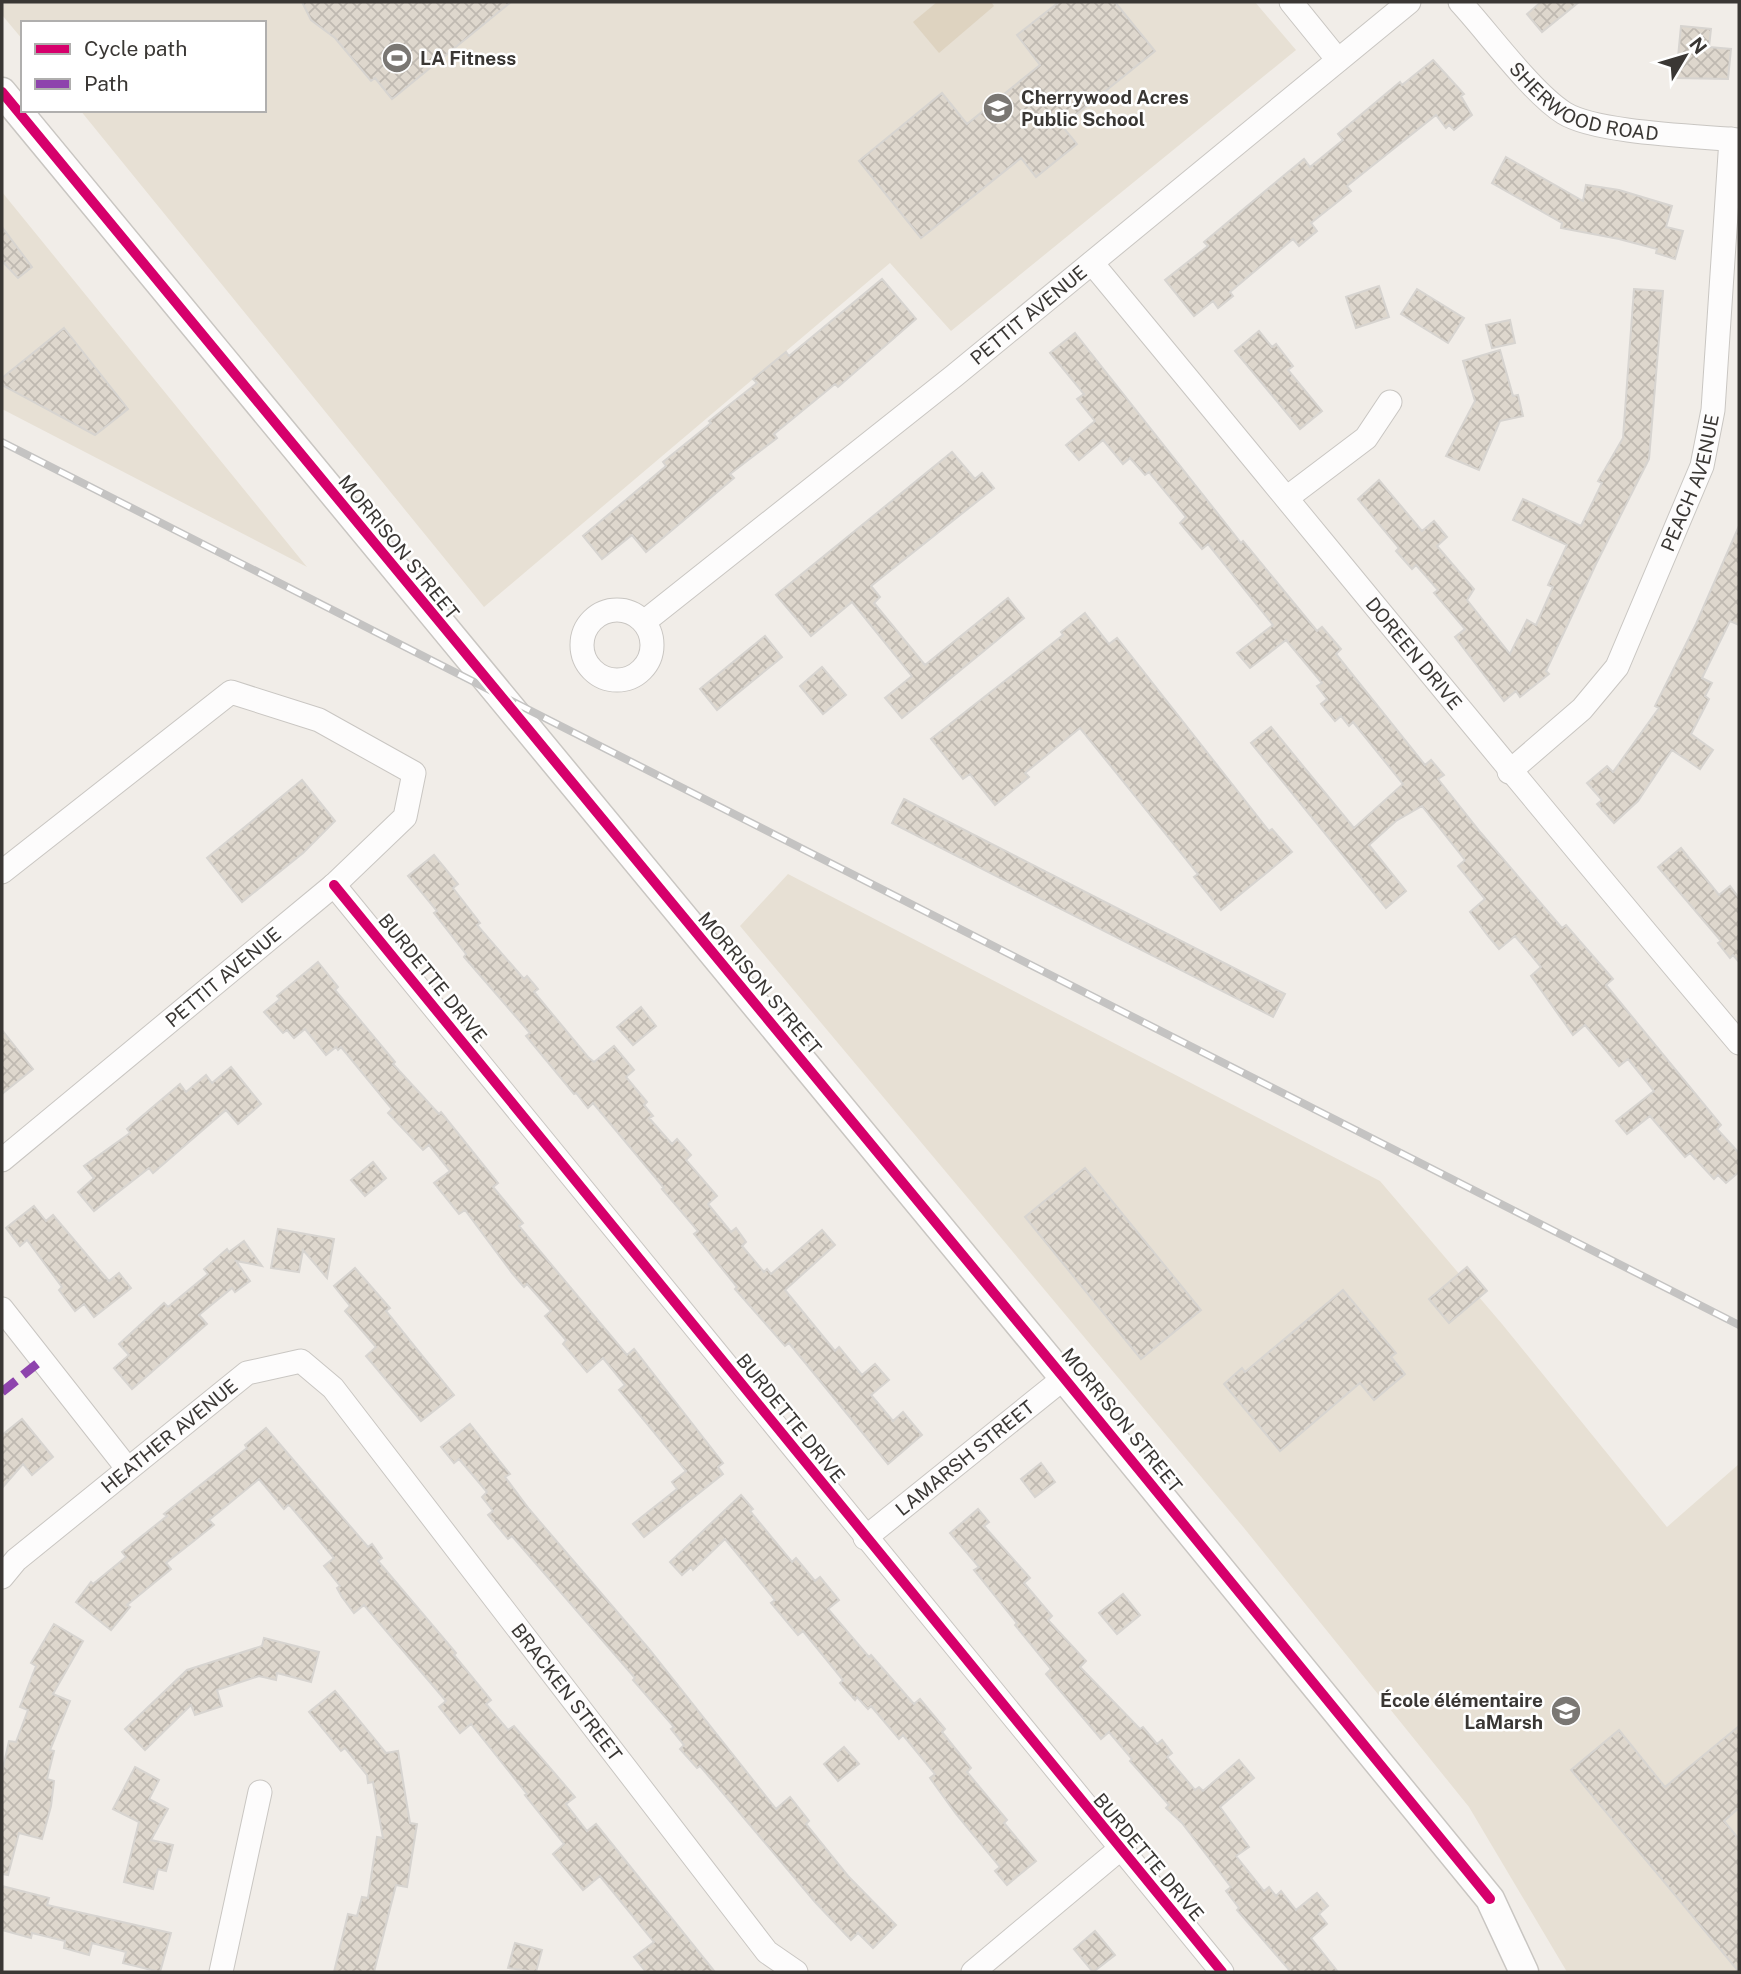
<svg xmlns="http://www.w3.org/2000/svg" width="1741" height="1974" font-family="'Public Sans',sans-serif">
  <defs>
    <pattern id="building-cross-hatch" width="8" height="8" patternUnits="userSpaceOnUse" patternTransform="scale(1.75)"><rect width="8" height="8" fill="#ded7cd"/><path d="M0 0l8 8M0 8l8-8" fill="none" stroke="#bfb9b1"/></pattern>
  </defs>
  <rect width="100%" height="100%" fill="#f1ede8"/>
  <path fill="#e7e0d4" d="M2 2H1255L1296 50 951 331 890 263 484 607 80 110H264V23H23V40L2 15Z
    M2 192 307 567 2 409Z
    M788 874 1380 1181 1502 1324 1667 1527 1739 1464V1972H1567L1469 1807 1244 1528 740 926Z"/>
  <path fill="#ded3c0" d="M937 2H991L994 6 939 53 913 22Z"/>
  <path fill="url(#building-cross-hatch)" stroke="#d7d4d0" stroke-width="2" d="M302 2H511L392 99 375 78 371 81 335 38 311 20Z
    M1059 2H1115L1155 51 1062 126 1077 144 1036 177 1021 158 921 238 859 161 942 93 967 124 1040 65 1017 35Z
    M1541 2H1579L1542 32 1527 14Z
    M1681 26 1711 29 1709 47 1731 49 1728 79 1676 78Z
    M1433 60 1464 94 1461 96 1472 115 1454 130 1449 125 1446 128 1436 115 1347 186 1351 191 1311 223 1317 231 1299 246 1293 239 1230 292 1233 296 1218 308 1213 301 1194 316 1165 280 1208 246 1204 242 1282 177 1304 159 1310 167 1343 140 1338 134 1400 82 1402 85Z
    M1506 157 1583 201 1586 185 1619 190 1672 206 1666 227 1683 231 1675 259 1656 253 1657 249 1619 239 1561 228 1562 223 1492 183Z
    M2 227 32 267 18 278 2 261Z
    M882 279 916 319 838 387 835 384 774 434 777 438 730 474 734 478 646 552 632 535 602 559 583 536 666 466 663 462 711 423 709 421 757 383 753 379 786 352 789 356Z
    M1379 286 1389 317 1356 328 1346 297Z
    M1417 289 1464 318 1448 343 1401 314Z
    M1634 289 1663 291 1649 459 1596 564 1546 671 1549 674 1520 697 1516 691 1504 701 1455 637 1465 629 1434 593 1438 590 1416 565 1412 569 1396 551 1399 548 1358 499 1379 480 1422 531 1434 521 1447 537 1437 546 1474 589 1467 600 1510 654 1527 620 1536 625 1553 587 1548 585 1567 545 1513 520 1523 499 1581 526 1602 483 1598 481 1623 438Z
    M1510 320 1515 343 1492 348 1486 325Z
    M64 328 128 409 95 435 2 385V378Z
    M1259 331 1272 347 1276 344 1293 366 1288 370 1322 411 1300 429 1235 351Z
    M1075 333 1241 543 1243 541 1317 631 1322 627 1341 649 1336 654 1425 765 1431 760 1444 775 1438 779 1481 833 1562 928 1566 925 1613 979 1606 985 1721 1125 1717 1129 1739 1153V1172L1726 1183 1718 1175 1714 1179 1690 1153 1685 1157 1650 1116 1627 1134 1616 1121 1654 1091 1628 1059 1619 1066 1585 1025 1573 1035 1531 976 1541 967 1515 936 1499 949 1488 936 1470 912 1485 899 1458 866 1465 860 1422 806 1396 821 1369 845 1406 891 1386 908 1251 743 1271 727 1354 828 1403 784 1353 722 1349 726 1341 716 1335 721 1321 704 1327 699 1317 686 1322 683 1286 640 1250 668 1237 653 1273 625 1208 544 1202 549 1180 523 1186 517 1149 472 1145 475 1130 458 1123 464 1103 440 1079 460 1066 445 1095 421 1077 399 1084 394 1050 353Z
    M1500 350 1513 396 1518 395 1523 416 1500 421 1479 470 1446 456 1475 401 1463 361Z
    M952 452 975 479 982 473 994 488 871 586 880 597 874 603 925 665 1008 598 1024 618 902 718 885 698 912 676 852 602 811 636 776 595Z
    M1739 526V625L1730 621 1702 678 1712 683 1705 696 1709 699 1691 734 1713 750 1700 769 1672 750 1638 801 1614 823 1597 804 1602 800 1587 783 1607 766 1613 772 1659 708 1655 706 1696 624Z
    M1085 613 1109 644 1117 638 1269 831 1272 829 1292 852 1221 910 1194 877 1198 874 1080 728 1025 773 1029 777 995 805 970 774 963 779 931 739 1063 635 1061 632Z
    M765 636 782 657 717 710 700 689Z
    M822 667 846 695 823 714 800 686Z
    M302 780 335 821 303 853 242 902 207 858Z
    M904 799 1285 994 1273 1017 892 823Z
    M1681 848 1719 895 1730 886 1739 898V962L1733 955 1730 958 1718 943 1721 941 1658 867Z
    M434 855 458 884 453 888 480 923 477 925 524 979 527 976 538 989 534 992 588 1057 594 1062 614 1046 634 1070 626 1077 647 1102 644 1105 653 1116 649 1118 672 1144 677 1139 691 1155 686 1160 717 1196 708 1204 731 1232 736 1228 746 1242 742 1246 764 1272 767 1269 771 1274 822 1230 835 1245 785 1290 835 1351 839 1347 862 1375 875 1364 889 1380 871 1395 893 1421 903 1412 922 1435 888 1464 789 1343 785 1346 735 1289 737 1287 694 1234 698 1231 662 1189 664 1188 593 1103 588 1108 576 1093 574 1094 526 1036 530 1033 464 957 466 954 434 913 437 911 408 876Z
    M318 962 338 987 335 990 395 1062 393 1064 439 1114 441 1112 498 1183 493 1187 523 1223 519 1226 627 1355 634 1349 723 1463 718 1467 723 1474 644 1537 633 1524 677 1489 672 1482 686 1471 619 1390 625 1385 603 1358 587 1372 563 1344 566 1340 545 1316 551 1311 527 1284 524 1287 512 1273 465 1210 459 1214 434 1183 450 1171 429 1145 423 1150 388 1113 392 1109 341 1047 338 1050 336 1047 326 1055 305 1029 294 1038 287 1030 283 1033 264 1012 280 999 277 996Z
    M641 1007 656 1026 633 1045 617 1027Z
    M2 1030 33 1069 2 1094Z
    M231 1067 261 1104 238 1124 226 1110 153 1173 149 1168 94 1211 78 1192 94 1178 84 1166 130 1133 127 1129 180 1084 186 1092 206 1075 212 1083Z
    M373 1162 386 1178 365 1196 351 1180Z
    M1085 1168 1201 1310 1141 1359 1025 1217Z
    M34 1206 46 1221 53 1215 109 1281 119 1273 131 1288 94 1317 84 1304 75 1311 59 1290 62 1287 27 1240 20 1246 6 1228Z
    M278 1229 334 1239 327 1278 303 1250 299 1272 271 1268Z
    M244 1241 262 1266 236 1261 250 1281 235 1292 232 1288 199 1315 207 1324 132 1389 114 1368 129 1355 119 1344 164 1303 168 1307 208 1274 204 1269 227 1249 229 1252Z
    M1467 1267 1487 1291 1449 1323 1429 1299Z
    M355 1268 390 1308 386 1311 454 1395 421 1421 366 1356 376 1347 345 1311 350 1306 334 1286Z
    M1343 1290 1396 1353 1391 1357 1405 1374 1374 1400 1360 1383 1280 1451 1224 1384 1242 1368 1245 1372Z
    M22 1419 53 1457 32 1475 23 1464 2 1488V1435Z
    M470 1424 510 1474 505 1477 529 1509 649 1649 776 1809 790 1797 809 1821 806 1824 848 1876 896 1925 873 1948 858 1933 851 1940 815 1902 700 1766 697 1768 680 1749 684 1745 671 1729 674 1727 633 1680 635 1678 512 1536 508 1539 488 1515 493 1511 482 1497 487 1492 459 1459 454 1463 441 1447Z
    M266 1428 368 1547 372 1544 382 1558 378 1561 456 1653 454 1655 491 1700 486 1704 508 1730 514 1726 575 1797 566 1804 587 1831 596 1824 715 1972H646L634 1957 654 1942 600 1876 583 1890 553 1854 564 1844 525 1795 527 1794 471 1724 460 1733 439 1707 446 1701 364 1605 354 1613 342 1597 337 1588 340 1586 324 1566 334 1558 291 1507 288 1505 284 1509 259 1479 209 1520 214 1525 166 1563 171 1569 127 1605 130 1607 111 1630 76 1602 91 1582 93 1584 126 1557 122 1552 167 1516 164 1514 247 1448 245 1445Z
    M1041 1463 1055 1482 1035 1497 1021 1479Z
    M741 1495 753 1509 750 1511 792 1562 796 1558 815 1581 820 1577 839 1600 828 1609 869 1657 871 1655 914 1704 920 1699 945 1729 942 1732 971 1768 967 1772 1007 1820 1004 1823 1036 1861 1007 1885 995 1871 1000 1867 956 1814 930 1778 935 1774 903 1735 899 1739 871 1706 868 1709 857 1697 855 1700 840 1683 843 1680 803 1631 798 1635 771 1603 775 1600 725 1539 693 1570 691 1567 682 1575 670 1562Z
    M978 1509 989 1522 984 1526 1030 1578 1024 1583 1052 1616 1048 1620 1086 1661 1080 1667 1140 1729 1143 1727 1157 1744 1162 1740 1172 1753 1167 1757 1195 1790 1199 1787 1203 1791 1239 1760 1254 1778 1220 1807 1249 1847 1236 1856 1264 1891 1269 1887 1276 1896 1281 1891 1296 1910 1317 1893 1328 1906 1319 1914 1327 1924 1311 1938 1338 1972H1291L1237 1910 1239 1908 1226 1891 1231 1887 1182 1823 1166 1808 1169 1805 1130 1761 1132 1759 1109 1732 1101 1739 1046 1674 1051 1669 1015 1625 1017 1623 974 1570 979 1567 950 1533Z
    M1123 1594 1140 1615 1117 1634 1099 1613Z
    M54 1624 83 1641 53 1694 70 1701 50 1750 54 1751 47 1779 54 1781 51 1806 42 1839 19 1833 8 1875 2 1874V1772L9 1741 16 1742 28 1710 20 1707 36 1666 31 1663Z
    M264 1638 319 1652 311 1682 277 1673 276 1680 259 1676 217 1690 222 1706 195 1715 191 1705 145 1750 125 1729 187 1670 262 1646Z
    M335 1691 386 1753 398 1751 410 1823 417 1824 407 1887 396 1885 374 1972H334L348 1914 357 1916 362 1897 368 1898 377 1837 383 1838 373 1782 368 1783 367 1775 345 1748 341 1751 309 1712Z
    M1739 1726V1808L1724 1821 1739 1839V1972L1571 1770 1619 1730 1665 1787Z
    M844 1747 859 1764 838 1781 824 1764Z
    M135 1767 159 1780 149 1799 168 1809 151 1840 173 1845 166 1871 158 1869 153 1889 124 1882 139 1822 113 1809Z
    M2 1886 49 1898 47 1905 171 1933 160 1972 123 1963 126 1952 92 1943 89 1955 64 1948 65 1941 32 1933 31 1938 2 1930Z
    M1095 1931 1115 1955 1093 1972 1074 1949Z
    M515 1943 542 1950 536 1972 508 1968Z"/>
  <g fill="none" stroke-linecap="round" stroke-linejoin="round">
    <g stroke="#c9c6c2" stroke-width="25">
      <g id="minor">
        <path d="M1291 2 1338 60"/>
        <path id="s1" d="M1460 2C1487 31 1532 93 1564 113 1596 133 1697 136 1739 140"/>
        <path id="s2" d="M1092 263C1308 523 1520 785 1739 1043"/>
        <path d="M1288 497 1366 438 1390 402"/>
        <circle cx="617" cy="645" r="35"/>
        <path id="s3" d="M644 622 954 376 1409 2"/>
        <path id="s4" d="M1509 772 1582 709 1617 667 1702 466 1713 410 1731 139"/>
        <path d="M2 872 231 692 319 720 414 773 405 817 334 885 2 1160"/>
        <path d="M334 885 1222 1972"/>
        <path d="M2 1309 127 1468"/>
        <path id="s5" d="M865 1538 1064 1378"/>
        <path id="s6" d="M2 1577 16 1560 247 1373 301 1361 333 1388 767 1952 796 1972"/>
        <path d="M221 1972 260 1792"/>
        <path d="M973 1972 1120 1849"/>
      </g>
    </g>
    <g stroke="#c9c6c2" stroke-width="31">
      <path id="tertiary" d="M2 92 1064 1378 1490 1899 1524 1972"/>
    </g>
    <use href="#minor" stroke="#fdfcfc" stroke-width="23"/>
    <use href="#tertiary" stroke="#fdfcfc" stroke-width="28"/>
    <g stroke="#c4c3c2" stroke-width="8">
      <path id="rail" d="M2 442 1739 1325"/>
    </g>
    <use href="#rail" stroke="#fff" stroke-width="5" stroke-dasharray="16" stroke-linecap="butt"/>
    <path stroke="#8e44ad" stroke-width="9" stroke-dasharray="18 9" stroke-linecap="butt" d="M2 1392 43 1359"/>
    <g stroke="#fff" stroke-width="15">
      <path id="cycleway" d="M2 92 1064 1378 1490 1899
        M334 885 1222 1972"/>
    </g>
    <use href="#cycleway" stroke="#d6006c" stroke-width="10"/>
  </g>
  <defs>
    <g id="stadium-disc" transform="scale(1.575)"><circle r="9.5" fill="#7a7773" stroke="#fff"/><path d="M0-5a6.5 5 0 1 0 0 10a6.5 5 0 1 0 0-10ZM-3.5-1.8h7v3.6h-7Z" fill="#fff"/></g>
    <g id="school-disc" transform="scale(1.575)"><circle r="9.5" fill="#7a7773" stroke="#fff"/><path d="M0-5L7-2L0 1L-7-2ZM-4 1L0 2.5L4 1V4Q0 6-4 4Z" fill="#fff"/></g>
  </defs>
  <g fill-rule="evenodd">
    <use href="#stadium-disc" x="397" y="58"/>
    <use href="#school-disc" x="998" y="108"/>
    <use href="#school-disc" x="1566" y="1711"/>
  </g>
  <g text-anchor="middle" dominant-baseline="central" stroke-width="5" stroke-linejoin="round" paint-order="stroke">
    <g font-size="19" font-weight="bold" fill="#3a3734" stroke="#fff" text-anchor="start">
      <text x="420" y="58">LA Fitness</text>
      <text x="1021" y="97">Cherrywood Acres<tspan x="1021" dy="22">Public School</tspan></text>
      <text x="1543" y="1700" text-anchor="end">École élémentaire<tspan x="1543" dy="22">LaMarsh</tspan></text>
    </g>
    <g font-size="19" fill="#3a3734" stroke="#fff">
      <text stroke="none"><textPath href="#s1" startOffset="166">SHERWOOD ROAD</textPath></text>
      <text stroke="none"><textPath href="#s3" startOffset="492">PETTIT AVENUE</textPath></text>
      <text stroke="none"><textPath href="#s4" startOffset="350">PEACH AVENUE</textPath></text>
      <text transform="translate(399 547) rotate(51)">MORRISON STREET</text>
      <text stroke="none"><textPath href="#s2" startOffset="506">DOREEN DRIVE</textPath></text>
      <text transform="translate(223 977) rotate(-40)">PETTIT AVENUE</text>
      <text transform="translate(433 978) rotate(51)">BURDETTE DRIVE</text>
      <text transform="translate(760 983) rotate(50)">MORRISON STREET</text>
      <text transform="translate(791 1418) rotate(51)">BURDETTE DRIVE</text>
      <text transform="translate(1122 1420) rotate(51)">MORRISON STREET</text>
      <text stroke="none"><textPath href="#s6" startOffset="219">HEATHER AVENUE</textPath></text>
      <text stroke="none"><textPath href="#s5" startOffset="128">LAMARSH STREET</textPath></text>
      <text stroke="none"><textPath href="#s6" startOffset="800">BRACKEN STREET</textPath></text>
      <text transform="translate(1149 1857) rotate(50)">BURDETTE DRIVE</text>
    </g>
  </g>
  <rect width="1741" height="1974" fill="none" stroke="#3a3734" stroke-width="7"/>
  <rect x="21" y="21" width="245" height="91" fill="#ffffff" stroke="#b0afae" stroke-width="2"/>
  <rect x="35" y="44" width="35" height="10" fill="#d6006c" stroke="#b0afae" stroke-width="2"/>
  <text x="84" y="56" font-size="21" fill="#3a3734">Cycle path</text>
  <rect x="35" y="79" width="35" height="10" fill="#8e44ad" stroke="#b0afae" stroke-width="2"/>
  <text x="84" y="91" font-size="21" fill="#3a3734">Path</text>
  <g transform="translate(1685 56) rotate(52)" stroke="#ffffff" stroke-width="5" paint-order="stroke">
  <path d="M0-5L12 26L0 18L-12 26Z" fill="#3a3734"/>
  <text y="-10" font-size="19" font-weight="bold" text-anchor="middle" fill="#3a3734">N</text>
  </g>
</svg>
